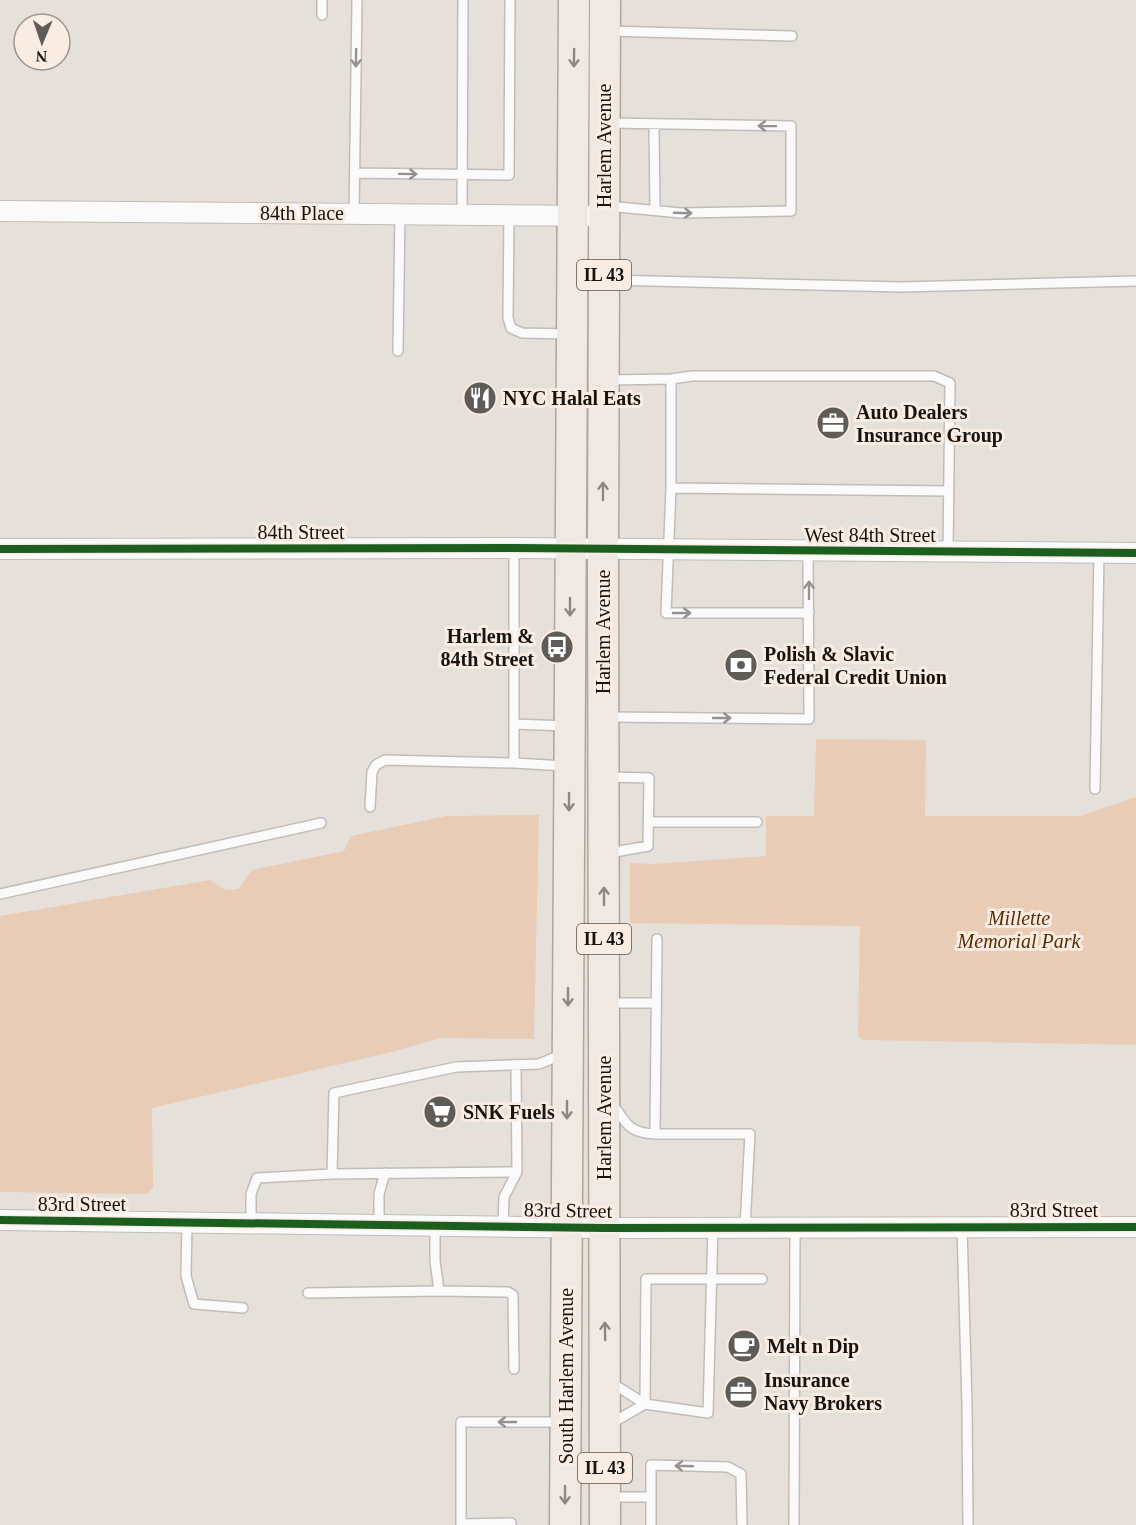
<svg xmlns="http://www.w3.org/2000/svg" width="1136" height="1525" font-family="'Times New Roman',serif">
  <rect width="100%" height="100%" fill="#e6e0db"/>
  <path fill="#e9ccb5" d="M816 739 926 740 925 816H1080L1136 797V1045L863 1040 858 1036 860 926 630 923V863L654 864 766 856V816H814Z
    M539 815 534 1039 440 1038 396 1051 152 1108 153 1188 147 1194 0 1192V916L210 880 225 890 238 889 252 870 344 851 351 836 446 816Z"/>
  <g fill="none" stroke-linecap="round" stroke-linejoin="round">
    <g stroke="#c1bcb8" stroke-width="12">
      <path id="lane" d="M322 15V0
        M607 31 792 36
        M654 125 655 210
        M355 173 509 175 510 0
        M607 206 681 213 791 211V126L609 123
        M354 213 357 0
        M462 214 463 0
        M509 214 508 318 511 328 522 333 567 334
        M609 280 902 287 1136 281
        M398 351 400 214
        M671 379 692 376H934L950 383 948 552
        M608 380 671 379V488
        M809 613H666L671 488 948 491
        M607 717 809 719 808 551
        M514 724 567 726
        M514 763 565 766
        M608 777 649 778 648 846 609 853
        M1095 789 1099 553
        M370 807 372 772 376 765 385 760 514 763V548
        M649 822H757
        M0 894 321 823
        M657 939 655 1134H750L745 1227
        M608 1003H656
        M516 1065 517 1172 332 1174 334 1093 456 1067 539 1064 563 1054
        M614 1106C627 1125 630 1133 655 1134
        M187 1221 186 1276 194 1304 243 1308
        M251 1223V1194L257 1178 332 1174
        M379 1224V1194L385 1173
        M435 1224V1261L439 1291 508 1292 513 1295 514 1369
        M503 1226 504 1197 517 1172
        M713 1227 708 1413 645 1404 646 1279H762
        M962 1227 967 1405 968 1525
        M308 1293 439 1291
        M609 1381 645 1404 610 1424
        M610 1497H651V1465L728 1467 741 1474 742 1525
        M511 1525V1523L461 1524V1422H560
        M651 1525V1497
        M794 1525 795 1227"/>
    </g>
    <g stroke="#c1bcb8" stroke-width="22">
      <path id="street" d="M0 211 604 216
        M0 549 514 548 1136 553
        M0 1220 604 1228 1136 1227"/>
    </g>
    <g stroke="#b2a497" stroke-width="33">
      <path id="primary" d="M565 1525 574 0
        M605 1525 603 549 605 0"/>
    </g>
    <use href="#lane" stroke="#fbfafa" stroke-width="9"/>
    <use href="#street" stroke="#fbfafa" stroke-width="20"/>
    <use href="#primary" stroke="#f0e8e2" stroke-width="30"/>
    <g stroke="#f9ece3" stroke-width="11">
      <path id="cycleway" d="M0 549 514 548 1136 553
        M0 1220 604 1228 1136 1227"/>
    </g>
    <use href="#cycleway" stroke="#1b5e20" stroke-width="8"/>
  </g>
  <defs><path id="oneway-shaft" d="M-6 0H5M1.5-3L5.5 0L1.5 3" fill="none" stroke-width="1.6" stroke-linecap="round" stroke-linejoin="round" transform="scale(1.5)"/></defs>
  <g stroke="#949291">
    <use href="#oneway-shaft" transform="translate(356 58) rotate(91)"/>
    <use href="#oneway-shaft" transform="translate(767 126) rotate(-179)"/>
    <use href="#oneway-shaft" transform="translate(408 174) rotate(1)"/>
    <use href="#oneway-shaft" transform="translate(683 213) rotate(2)"/>
    <use href="#oneway-shaft" transform="translate(809 590) rotate(-90)"/>
    <use href="#oneway-shaft" transform="translate(682 613)"/>
    <use href="#oneway-shaft" transform="translate(722 718)"/>
    <use href="#oneway-shaft" transform="translate(507 1422) rotate(180)"/>
    <use href="#oneway-shaft" transform="translate(684 1466) rotate(-178)"/>
  </g>
  <g stroke="#8e8884">
    <use href="#oneway-shaft" transform="translate(574 58) rotate(91)"/>
    <use href="#oneway-shaft" transform="translate(603 491) rotate(-90)"/>
    <use href="#oneway-shaft" transform="translate(570 607) rotate(90)"/>
    <use href="#oneway-shaft" transform="translate(569 802) rotate(90)"/>
    <use href="#oneway-shaft" transform="translate(604 896) rotate(-90)"/>
    <use href="#oneway-shaft" transform="translate(568 997) rotate(90)"/>
    <use href="#oneway-shaft" transform="translate(567 1110) rotate(90)"/>
    <use href="#oneway-shaft" transform="translate(605 1331) rotate(-91)"/>
    <use href="#oneway-shaft" transform="translate(565 1495) rotate(90)"/>
  </g>
  <defs>
    <g id="restaurant-disc" transform="scale(1.725)"><circle r="9.5" fill="#5f5b57" stroke="#f9ece3"/><path d="M-5-6h1v4h1v-4h1v4h1v-4h1v5L-1.5 .5V6h-2V.5L-5-1ZM5-6V6H3V1.5H1.5Q1.5-4 5-6Z" fill="#fff"/></g>
    <g id="office-disc" transform="scale(1.725)"><circle r="9.5" fill="#5f5b57" stroke="#f9ece3"/><path d="M-6-3h4V-5.5h4V-3h4V5H-6ZM-1-4.5V-3h2v-1.5ZM-6 0V1H6V0Z" fill="#fff"/></g>
    <g id="bus-disc" transform="scale(1.725)"><circle r="9.5" fill="#5f5b57" stroke="#f9ece3"/><path d="M-5-6H5V4H4V6H2V4H-2V6H-4V4H-5ZM-3.5-4V0h7V-4ZM-3.5 1.2v1.5H-2V1.2ZM2 1.2v1.5H3.5V1.2Z" fill="#fff"/></g>
    <g id="bank-disc" transform="scale(1.725)"><circle r="9.5" fill="#5f5b57" stroke="#f9ece3"/><path d="M-6-4H6V4H-6ZM0-2.3a2.3 2.3 0 1 0 0 4.6a2.3 2.3 0 1 0 0-4.6Z" fill="#fff"/></g>
    <g id="supermarket-disc" transform="scale(1.725)"><circle r="9.5" fill="#5f5b57" stroke="#f9ece3"/><path d="M-6-5.5h2.5l.6 2H6L4.5 2H-2.5L-4.4-4H-6ZM-1.5 3.2a1.3 1.3 0 1 0 .1 0ZM3 3.2a1.3 1.3 0 1 0 .1 0Z" fill="#fff"/></g>
    <g id="cafe-disc" transform="scale(1.725)"><circle r="9.5" fill="#5f5b57" stroke="#f9ece3"/><path d="M-5.5-4.5H6V0H3Q3 3.5 0 3.5H-2.5Q-5.5 3.5-5.5 0ZM3-3.2v2h1.7v-2ZM-6 4.5H4V6H-6Z" fill="#fff"/></g>
  </defs>
  <g fill-rule="evenodd">
    <use href="#restaurant-disc" x="480" y="398"/>
    <use href="#office-disc" x="833" y="423"/>
    <use href="#bus-disc" x="557" y="647"/>
    <use href="#bank-disc" x="741" y="665"/>
    <use href="#supermarket-disc" x="440" y="1112"/>
    <use href="#cafe-disc" x="744" y="1346"/>
    <use href="#office-disc" x="741" y="1392"/>
  </g>
  <g text-anchor="middle" dominant-baseline="central" stroke-width="6" stroke-linejoin="round" paint-order="stroke">
    <g fill="#f9ece3" stroke="#5b544f" stroke-width="1.5">
      <rect x="577" y="260" width="54" height="30" rx="4.5"/>
      <rect x="577" y="924" width="54" height="30" rx="4.5"/>
      <rect x="578" y="1453" width="54" height="30" rx="4.5"/>
    </g>
    <g font-size="18" font-weight="bold" fill="#171310">
      <text x="604" y="275">IL 43</text>
      <text x="604" y="939">IL 43</text>
      <text x="605" y="1468">IL 43</text>
    </g>
    <g font-size="20" fill="#171310" stroke="#f9ece3">
      <text transform="translate(604 146) rotate(-90)">Harlem Avenue</text>
      <text x="302" y="213">84th Place</text>
      <text x="301" y="532">84th Street</text>
      <text x="870" y="535">West 84th Street</text>
      <text transform="translate(603 632) rotate(-90)">Harlem Avenue</text>
      <text transform="translate(604 1118) rotate(-90)">Harlem Avenue</text>
      <text x="82" y="1204">83rd Street</text>
      <text transform="translate(568 1210) rotate(1)">83rd Street</text>
      <text x="1054" y="1210">83rd Street</text>
      <text transform="translate(566 1376) rotate(-90)">South Harlem Avenue</text>
    </g>
    <g font-size="20" font-weight="bold" fill="#171310" stroke="#f9ece3" text-anchor="start">
      <text x="503" y="398">NYC Halal Eats</text>
      <text x="856" y="412">Auto Dealers<tspan x="856" dy="23">Insurance Group</tspan></text>
      <text x="534" y="636" text-anchor="end">Harlem &amp;<tspan x="534" dy="23">84th Street</tspan></text>
      <text x="764" y="654">Polish &amp; Slavic<tspan x="764" dy="23">Federal Credit Union</tspan></text>
      <text x="463" y="1112">SNK Fuels</text>
      <text x="767" y="1346">Melt n Dip</text>
      <text x="764" y="1380">Insurance<tspan x="764" dy="23">Navy Brokers</tspan></text>
    </g>
    <g font-size="20" font-style="italic" fill="#592e00" stroke="#f9ece3">
      <text x="1019" y="918">Millette<tspan x="1019" dy="23">Memorial Park</tspan></text>
    </g>
  </g>
  <g transform="translate(42 42) rotate(182)"><circle r="28" fill="#f9ece3" stroke="#9f958f" stroke-width="1.5"/>
  <path d="M0-4.5L10 22L0 15L-10 22Z" fill="#5f5b57"/>
  <text y="-9" font-size="16" font-weight="bold" text-anchor="middle" fill="#171310">N</text>
  </g>
</svg>
